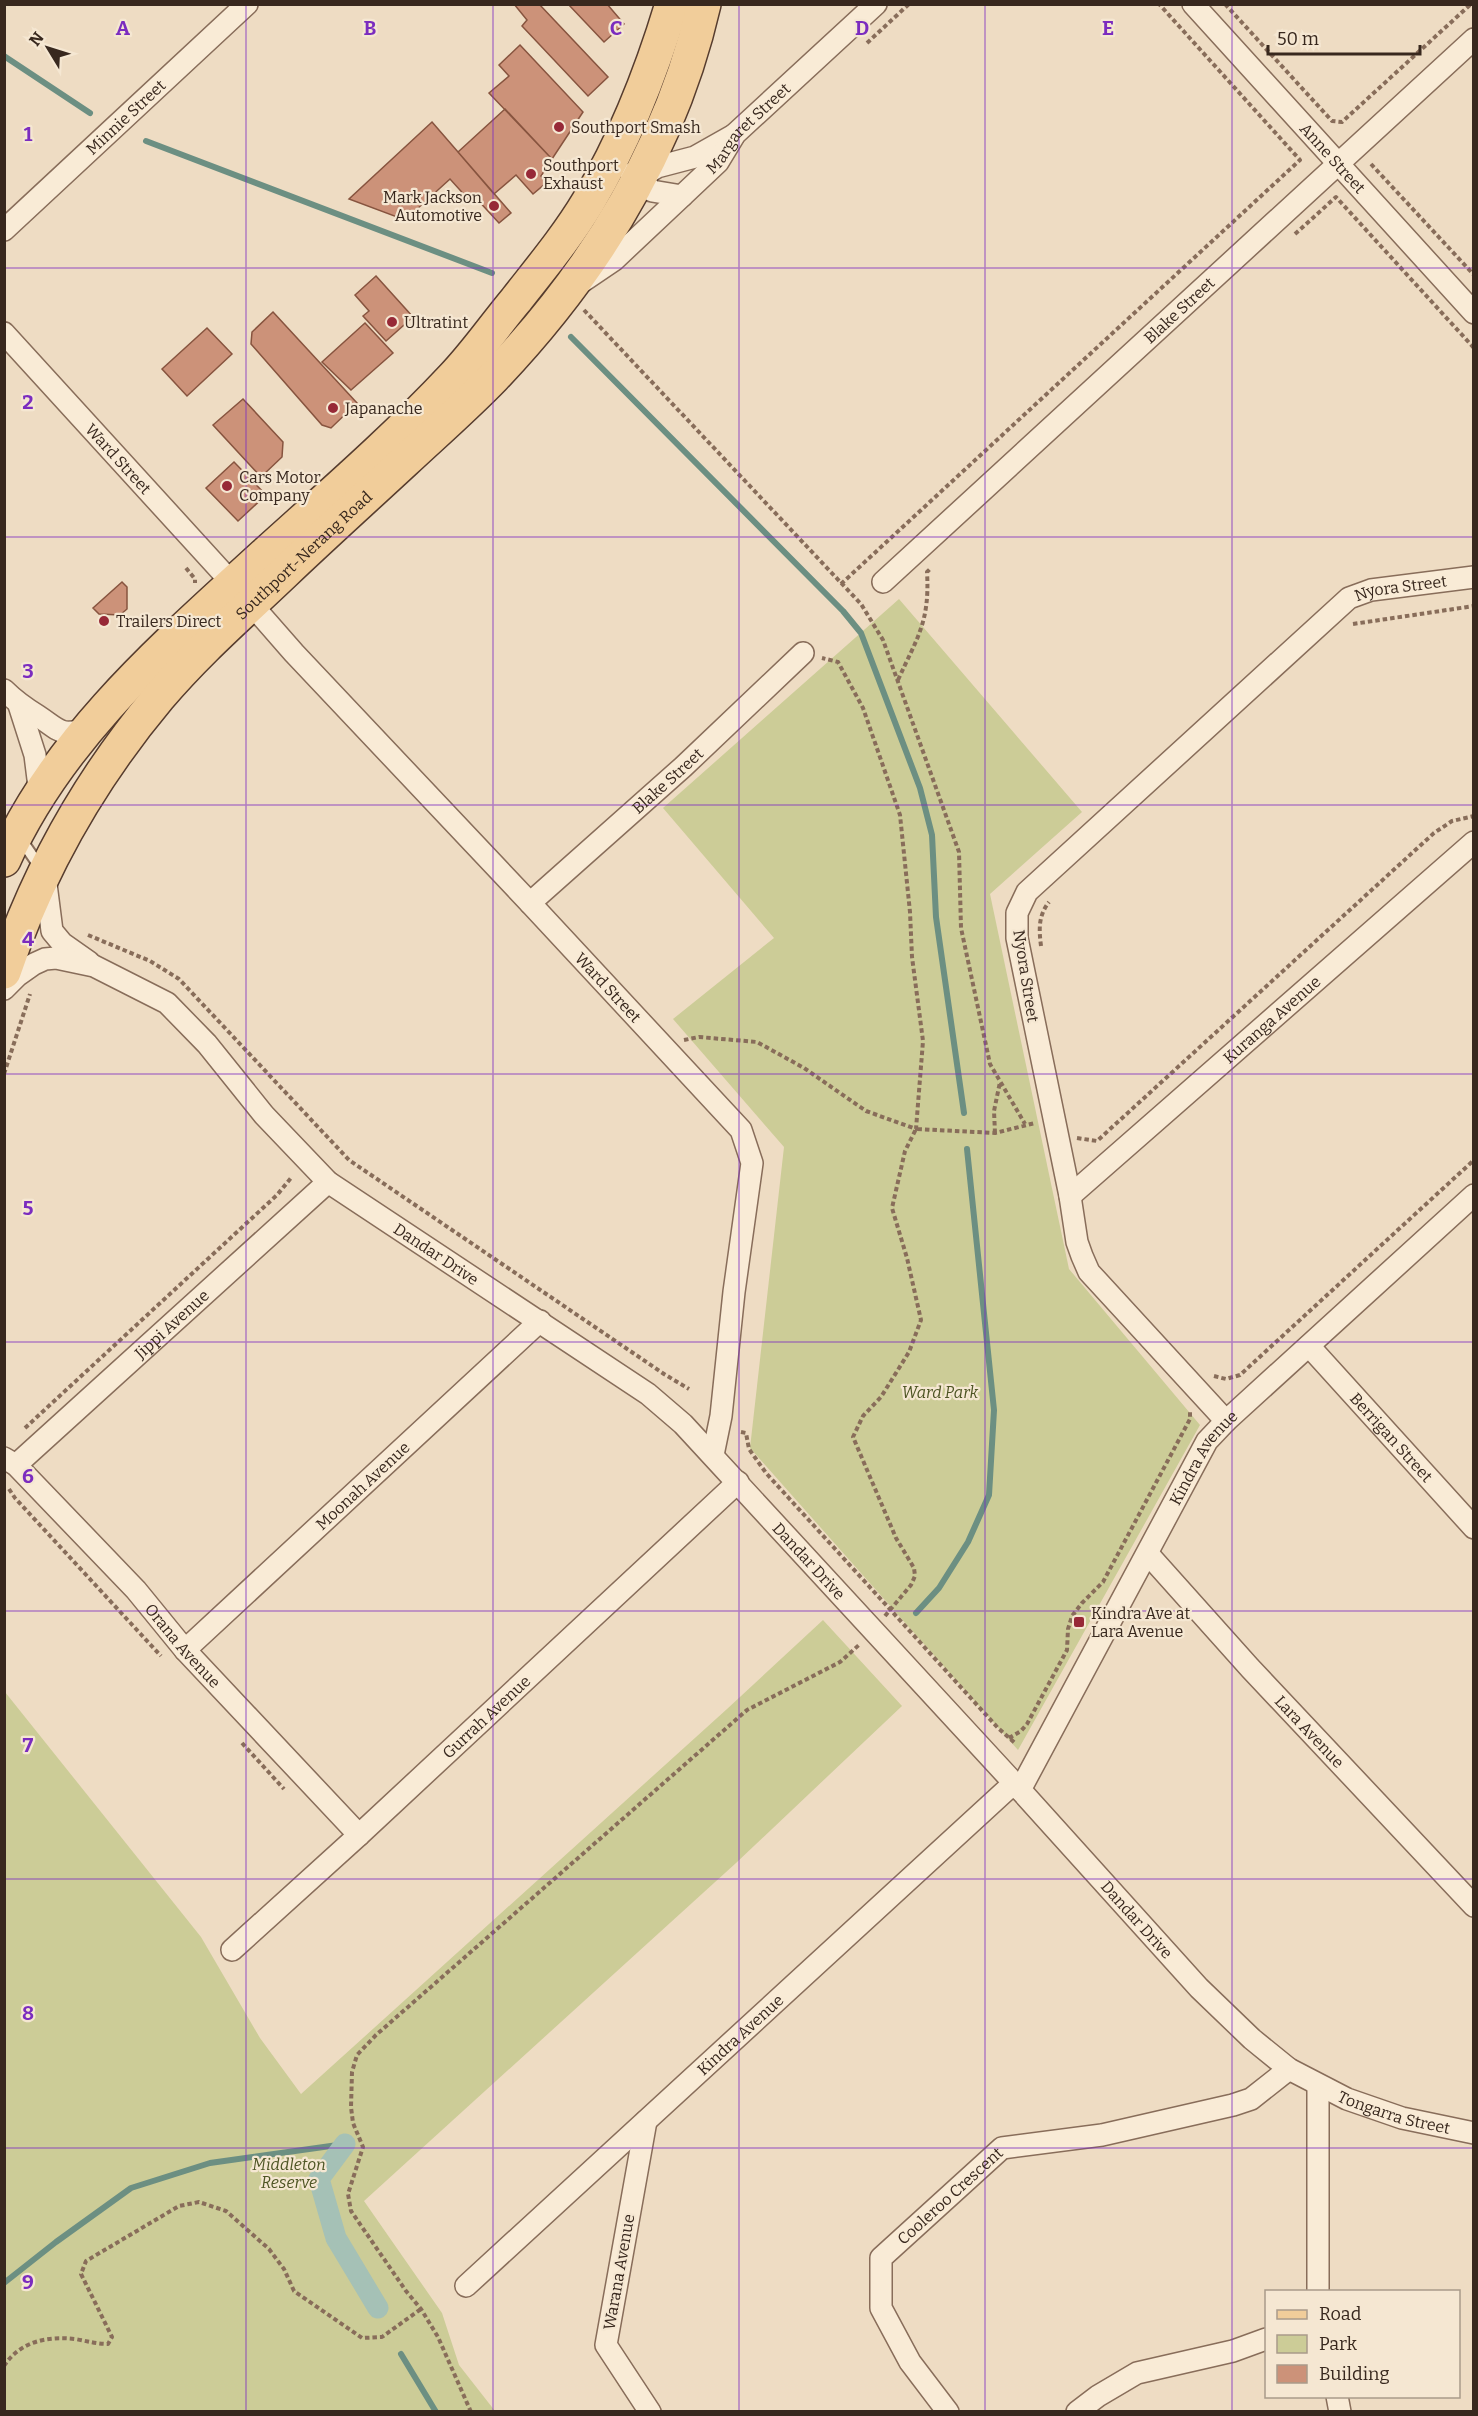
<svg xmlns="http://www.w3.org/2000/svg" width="1478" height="2416" font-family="Bitter,serif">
  <rect width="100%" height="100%" fill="#eedcc3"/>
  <path fill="#cccc97" d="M899 599 1082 812 990 894 1069 1269 1200 1425 1018 1750 750 1448 784 1147 673 1019 774 938 663 808Z
    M823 1620 902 1706 736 1863 364 2201 442 2313 459 2365 495 2411H5V1692L201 1937 260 2038 301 2094 727 1709Z"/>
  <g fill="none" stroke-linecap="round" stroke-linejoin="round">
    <path stroke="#6c8f82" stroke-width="6" d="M4 56 90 113
      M146 141 492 273
      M571 337 843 611 861 633 920 788 932 835 936 917 964 1113
      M916 1613 939 1588 968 1542 989 1495 994 1410 967 1149
      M4 2283 56 2242 131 2188 210 2163 345 2144
      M401 2354 436 2412"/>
    <path stroke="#a5c1b6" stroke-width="21" d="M345 2144 319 2179 336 2238 378 2308"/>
  </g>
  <path fill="#cc9279" stroke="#87543f" stroke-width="1.5" d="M514 4H539L608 77 588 96 522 26 527 20Z
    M568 4H607L624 24 604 42Z
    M520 45 583 112 552 159 489 93 509 76 499 65Z
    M505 109 552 159 541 176 546 183 533 194 516 175 494 194 458 152Z
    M432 122 511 213 499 223 474 196 469 200 450 179 405 220 349 199Z
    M376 276 413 317 386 341 363 316 369 311 355 295Z
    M273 312 357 403 331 428 322 425 251 344 252 332Z
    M365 323 393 353 351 390 322 362Z
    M207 328 232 354 187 396 162 369Z
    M243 399 283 442 282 457 261 477 213 425Z
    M234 462 266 495 238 521 206 488Z
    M122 582 127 587V609L120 615 99 614 93 608Z"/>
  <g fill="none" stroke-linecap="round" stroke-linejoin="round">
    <g stroke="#886d5a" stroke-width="14">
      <path id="service" d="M20 838 42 870"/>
    </g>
    <g stroke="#886d5a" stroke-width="24">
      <g id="minor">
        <path id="s1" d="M1193 4 1474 313"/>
        <path d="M631 174 640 178 652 191 682 196"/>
        <path d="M641 177 657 167 695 157 734 135"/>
        <path id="s2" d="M4 230 247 4"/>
        <path id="s3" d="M583 281 614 260 682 196 718 162 735 134 876 4"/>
        <path id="s4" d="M4 333 233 584"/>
        <path id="s5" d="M883 582 1474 39"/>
        <path id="s6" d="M251 604 294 653 530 903 741 1130 752 1163 734 1292 721 1416 713 1455"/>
        <path d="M4 690C15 701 25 708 38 716 62 732 59 736 90 729"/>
        <path d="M19 705 35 755 40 795"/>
        <path d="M45 876 52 931 62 943 89 962"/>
        <path id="s7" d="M530 903 683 767 803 653"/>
        <path id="s8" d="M4 989 17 976 34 964 45 959 56 958 94 966 167 1003 207 1044 264 1115 328 1182 648 1394 683 1424 1014 1783 1199 1988 1252 2039 1289 2069 1347 2099 1402 2118 1474 2133"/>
        <path id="s9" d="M1070 1196 1474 842"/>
        <path id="s10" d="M1309 1346 1474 1528"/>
        <path id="s11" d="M1226 1421 1089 1272 1082 1256 1077 1242 1070 1196 1017 938V913L1027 892 1349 598 1371 590 1474 577"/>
        <path id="s12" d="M4 1458 16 1465 136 1590 185 1650 359 1835"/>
        <path id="s13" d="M16 1465 328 1182"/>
        <path id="s14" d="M1148 1554 1250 1668 1474 1906"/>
        <path id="s15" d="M185 1650 540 1321"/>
        <path id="s16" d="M1020 1790 1207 1441 1226 1421 1474 1195"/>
        <path id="s17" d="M232 1950 359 1835 738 1482"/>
        <path d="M1318 2085V2292"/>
        <path d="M646 2121 606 2345 650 2412"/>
        <path id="s18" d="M466 2286 1014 1783"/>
        <path d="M1337 2396 1340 2412"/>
        <path id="s19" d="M948 2412 910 2362 881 2308V2258L1002 2148 1102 2135 1233 2105 1251 2099 1289 2069"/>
        <path d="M1077 2412 1098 2396 1137 2373 1233 2351 1266 2339"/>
      </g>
    </g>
    <g stroke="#563c2e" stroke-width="36">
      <g id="primary">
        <path d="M4 860C59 736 167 644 264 555 328 497 394 440 453 377 476 353 495 325 516 300 541 268 567 237 588 202 625 140 651 74 672 4"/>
        <path id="s20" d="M4 972C38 871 91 778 159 697 197 652 242 613 284 573 324 535 365 498 405 461 435 433 466 406 494 377 595 271 671 148 704 4"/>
      </g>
    </g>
    <path stroke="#886d5a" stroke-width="4" stroke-dasharray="4.5 3" stroke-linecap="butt" d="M1225 4 1332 121 1342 122 1471 4
      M867 43 909 4
      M1371 164 1474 275
      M1295 234 1336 197 1474 348
      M584 310 861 604 883 640 959 852 961 928 990 1064 1025 1124
      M186 568 195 579V583
      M841 584 1300 160 1159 4
      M1353 624 1474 606
      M898 680C917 638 930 622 927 572L931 568
      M88 935 150 961 179 979 349 1160 664 1374 689 1389
      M1041 946C1039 930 1038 916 1049 902
      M684 1040 699 1037 757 1042 804 1068 866 1111 916 1129 923 1041 912 957 910 912 900 815 863 708 838 662 822 658
      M4 1074 30 994
      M995 1133 994 1111 1000 1082
      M1077 1138 1097 1141 1434 833 1452 821 1474 816
      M1214 1376 1226 1379 1240 1375 1474 1160
      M25 1428 277 1195 291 1178
      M741 1432 746 1433 749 1449 766 1473 998 1728 1015 1743
      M9 1489 15 1498 161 1656
      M885 1616 911 1585 915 1576 914 1568 896 1538 853 1437 863 1416 881 1397 909 1352 921 1320 907 1258 892 1208 905 1151 916 1129 995 1133 1035 1123
      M1009 1738 1021 1731 1027 1724 1067 1650 1068 1629 1072 1616 1082 1603 1103 1582 1190 1419V1412
      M242 1743 284 1789
      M4 2366C20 2341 48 2336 75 2339 87 2341 96 2344 108 2344L112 2337 81 2274 86 2261 179 2206 199 2202 226 2211 269 2249 284 2269 294 2291 362 2338 382 2337 421 2309
      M471 2412 438 2337 421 2309 406 2291 351 2211 348 2194 363 2147 353 2123 351 2107 352 2072 357 2055 376 2035 747 1710 840 1662 860 1644"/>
    <use href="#service" stroke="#f9ebd6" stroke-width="10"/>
    <use href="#minor" stroke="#f9ebd6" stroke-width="21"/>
    <use href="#primary" stroke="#f1cd9a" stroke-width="33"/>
  </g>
  <path fill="none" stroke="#7b2cbf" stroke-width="1.5" stroke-opacity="0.55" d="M246 4V2412M493 4V2412M739 4V2412M985 4V2412M1232 4V2412M4 268H1474M4 537H1474M4 805H1474M4 1074H1474M4 1342H1474M4 1611H1474M4 1879H1474M4 2148H1474"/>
  <g fill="#972937" stroke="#f5e7d2" stroke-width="2">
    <circle cx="559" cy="127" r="6"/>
    <circle cx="531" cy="174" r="6"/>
    <circle cx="494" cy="206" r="6"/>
    <circle cx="392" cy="322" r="6"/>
    <circle cx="333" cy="408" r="6"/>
    <circle cx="227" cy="486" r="6"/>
    <circle cx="104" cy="621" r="6"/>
    <rect x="1073" y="1616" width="12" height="12" rx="3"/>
  </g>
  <g text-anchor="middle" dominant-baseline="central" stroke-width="4.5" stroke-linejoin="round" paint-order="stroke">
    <g font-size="16" fill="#38281e" stroke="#f5e7d2">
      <text stroke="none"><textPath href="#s2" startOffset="166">Minnie Street</textPath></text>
      <text stroke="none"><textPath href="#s3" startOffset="226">Margaret Street</textPath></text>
      <text stroke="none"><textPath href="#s1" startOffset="208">Anne Street</textPath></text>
      <text stroke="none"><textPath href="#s5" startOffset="402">Blake Street</textPath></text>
      <text stroke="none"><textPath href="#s4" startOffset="170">Ward Street</textPath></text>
      <text stroke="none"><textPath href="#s20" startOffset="520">Southport-Nerang Road</textPath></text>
      <text stroke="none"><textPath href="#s11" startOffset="1082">Nyora Street</textPath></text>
      <text stroke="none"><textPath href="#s7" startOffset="184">Blake Street</textPath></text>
      <text transform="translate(1026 976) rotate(81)">Nyora Street</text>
      <text stroke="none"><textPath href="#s6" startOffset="524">Ward Street</textPath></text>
      <text stroke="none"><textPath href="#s9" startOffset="268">Kuranga Avenue</textPath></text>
      <text stroke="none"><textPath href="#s8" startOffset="554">Dandar Drive</textPath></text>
      <text stroke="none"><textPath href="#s13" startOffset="210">Jippi Avenue</textPath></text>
      <text stroke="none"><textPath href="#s10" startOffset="123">Berrigan Street</textPath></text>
      <text stroke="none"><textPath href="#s16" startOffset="380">Kindra Avenue</textPath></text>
      <text stroke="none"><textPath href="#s15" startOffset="242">Moonah Avenue</textPath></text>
      <text stroke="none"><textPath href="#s8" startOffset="1040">Dandar Drive</textPath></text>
      <text stroke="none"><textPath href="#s12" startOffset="260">Orana Avenue</textPath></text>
      <text stroke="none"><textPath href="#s17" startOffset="345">Gurrah Avenue</textPath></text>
      <text stroke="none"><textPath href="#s14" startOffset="240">Lara Avenue</textPath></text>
      <text stroke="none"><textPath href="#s8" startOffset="1526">Dandar Drive</textPath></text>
      <text stroke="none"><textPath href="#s18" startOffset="372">Kindra Avenue</textPath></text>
      <text stroke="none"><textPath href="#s8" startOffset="1854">Tongarra Street</textPath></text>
      <text stroke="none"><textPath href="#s19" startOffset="267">Cooleroo Crescent</textPath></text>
      <text transform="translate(619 2272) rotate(-80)">Warana Avenue</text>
    </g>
    <g font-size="16" fill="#38281e" stroke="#f5e7d2" text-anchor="start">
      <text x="571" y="127">Southport Smash</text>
      <text x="543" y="165">Southport<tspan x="543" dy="18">Exhaust</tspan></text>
      <text x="482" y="197" text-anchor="end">Mark Jackson<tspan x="482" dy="18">Automotive</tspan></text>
      <text x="404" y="322">Ultratint</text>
      <text x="345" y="408">Japanache</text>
      <text x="239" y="477">Cars Motor<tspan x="239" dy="18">Company</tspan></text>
      <text x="116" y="621">Trailers Direct</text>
      <text x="1091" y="1613">Kindra Ave at<tspan x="1091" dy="18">Lara Avenue</tspan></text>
    </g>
    <g font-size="16" font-style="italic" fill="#4e5524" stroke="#f5e7d2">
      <text x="940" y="1392">Ward Park</text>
      <text x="289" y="2164">Middleton<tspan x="289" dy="18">Reserve</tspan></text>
    </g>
  </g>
  <g font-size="20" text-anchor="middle" font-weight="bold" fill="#7b2cbf" stroke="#f5e7d2" stroke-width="4.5" stroke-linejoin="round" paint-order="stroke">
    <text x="123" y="35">A</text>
    <text x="370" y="35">B</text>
    <text x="616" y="35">C</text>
    <text x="862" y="35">D</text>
    <text x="1108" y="35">E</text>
    <text x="28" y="141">1</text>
    <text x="28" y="409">2</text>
    <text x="28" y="678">3</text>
    <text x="28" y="946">4</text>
    <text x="28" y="1215">5</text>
    <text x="28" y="1483">6</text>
    <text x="28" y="1752">7</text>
    <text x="28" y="2020">8</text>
    <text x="28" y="2289">9</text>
  </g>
  <rect width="1478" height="2416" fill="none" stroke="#38281e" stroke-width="12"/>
  <rect x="1265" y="2290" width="195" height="108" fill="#f5e7d2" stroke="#a99b8a" stroke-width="1.5"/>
  <rect x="1277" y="2310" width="30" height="9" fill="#f1cd9a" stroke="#a99b8a" stroke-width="1.5"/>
  <text x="1319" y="2320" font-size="18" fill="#38281e">Road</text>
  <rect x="1277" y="2335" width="30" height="18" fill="#cccc97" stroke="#a99b8a" stroke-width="1.5"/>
  <text x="1319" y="2350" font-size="18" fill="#38281e">Park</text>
  <rect x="1277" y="2365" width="30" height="18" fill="#cc9279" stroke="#a99b8a" stroke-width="1.5"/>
  <text x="1319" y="2380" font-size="18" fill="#38281e">Building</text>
  <g transform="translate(48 48) rotate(308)" stroke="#f5e7d2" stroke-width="4.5" paint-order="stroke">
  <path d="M0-4.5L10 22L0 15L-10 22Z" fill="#38281e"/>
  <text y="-9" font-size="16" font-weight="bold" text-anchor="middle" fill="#38281e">N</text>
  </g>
  <path d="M1268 45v9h152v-9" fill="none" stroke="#38281e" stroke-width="3"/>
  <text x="1277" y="45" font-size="18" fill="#38281e" stroke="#f5e7d2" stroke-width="4.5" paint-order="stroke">50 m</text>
</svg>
